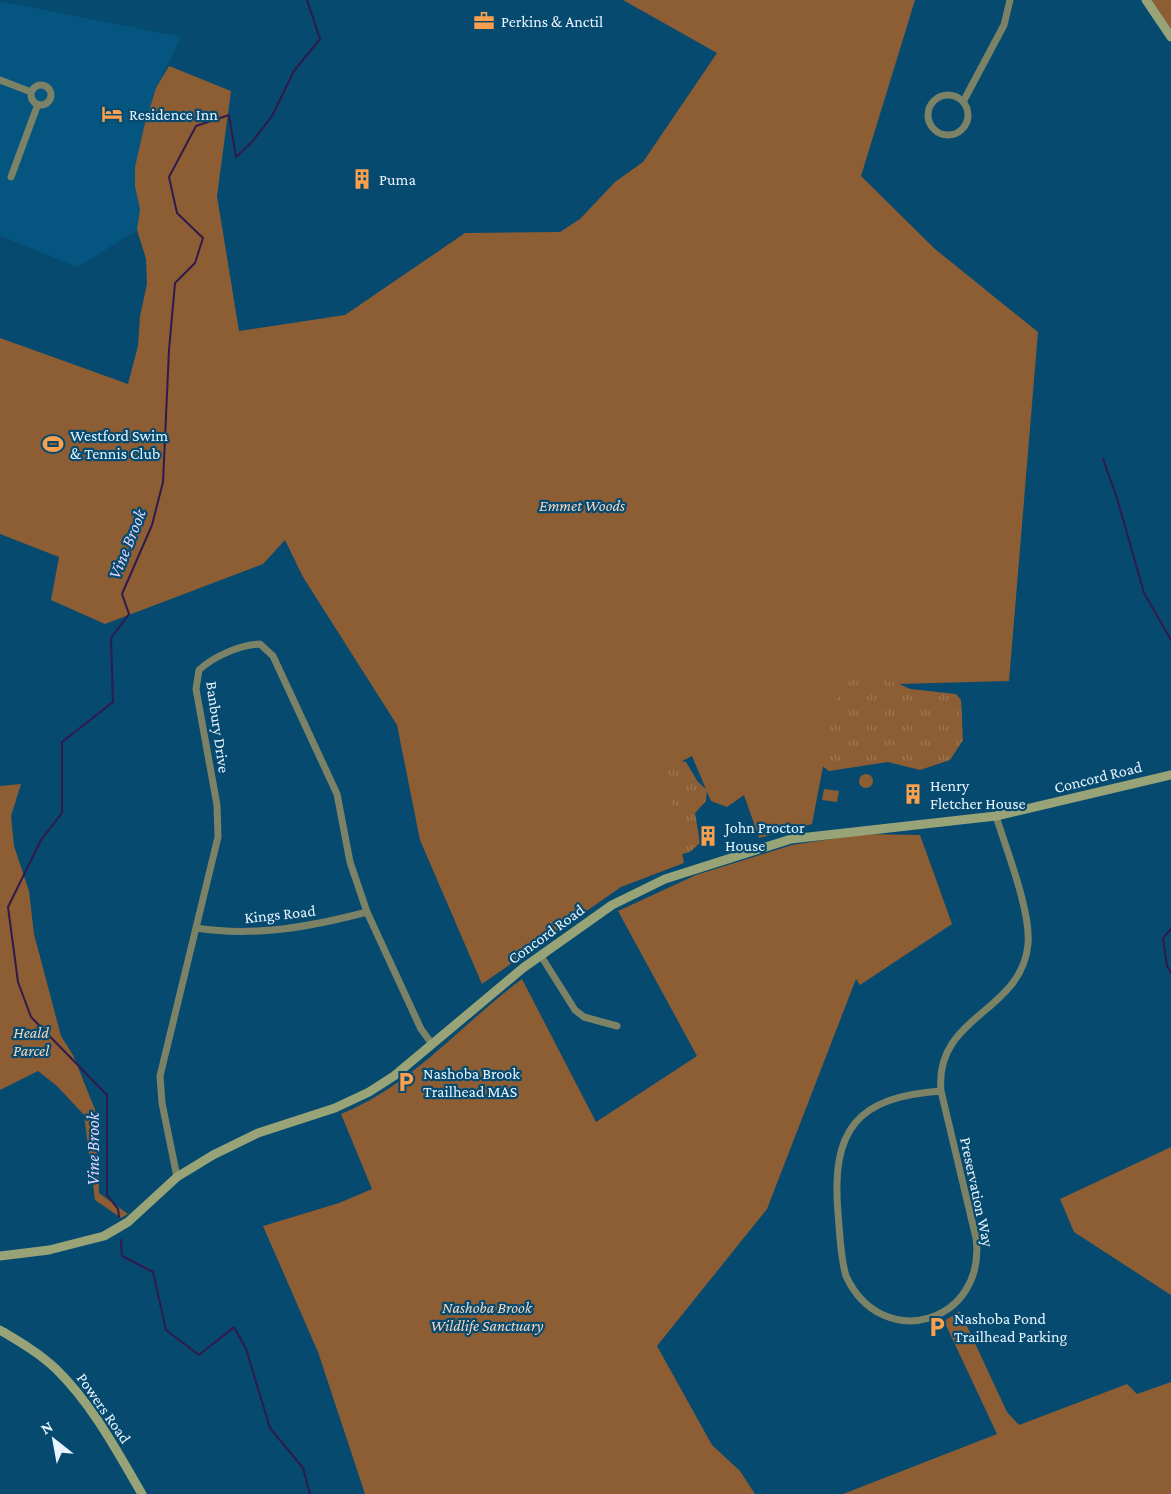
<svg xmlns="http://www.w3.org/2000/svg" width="1171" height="1494" font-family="'Crimson Pro',serif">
  <defs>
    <pattern id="grass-tufts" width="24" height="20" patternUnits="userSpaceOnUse" patternTransform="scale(1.5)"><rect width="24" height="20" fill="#8d5d34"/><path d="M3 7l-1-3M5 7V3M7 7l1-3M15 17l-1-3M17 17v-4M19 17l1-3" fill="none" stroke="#9d7552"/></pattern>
  </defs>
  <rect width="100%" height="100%" fill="#064a6f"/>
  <path fill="#04557f" d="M0 1 181 37 156 88 144 127 135 167V187L140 209 137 230 78 267 0 236Z"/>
  <path fill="url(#grass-tufts)" d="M539 581 669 759 686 762 698 782 707 790 706 801 695 813 700 843 690 852 674 856Z
    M850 661 910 689 956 694 961 700 963 740 950 760 920 770 888 762 829 771 813 759 836 667Z"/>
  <path fill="#8d5d34" d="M623 0H915L861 176 935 249 1038 332 1009 681 898 684 842 667 812 824 759 838 744 795 727 807 711 801 692 756 665 770 684 863 621 887 482 984 420 840 397 725 303 577 285 540 263 564 105 624 51 600 59 557 0 534V338L128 384 138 346 140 316 147 284 146 259 137 230 140 209 135 187V167L144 127 156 88 169 66 231 91 217 196 239 331 345 315 465 233 560 232 580 219 615 182 643 162 717 53Z
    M1146 0H1171V37Z
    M859 781a7 7 0 1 1 14 0a7 7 0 1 1-14 0Z
    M21 784 11 816 14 846 29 891 34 934 61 1036 73 1055 98 1117 99 1193 128 1214 121 1218 95 1200 84 1115 57 1086 38 1071 0 1090V786Z
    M824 789 839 791 837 802 822 800Z
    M864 834 920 835 952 924 860 985 856 979 767 1209 657 1346 712 1445 740 1471 755 1494H365L318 1352 263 1226 339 1203 372 1189 341 1114C413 1085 461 1024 522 979L596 1122 697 1056 618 911 696 875 792 845Z
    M1171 1147V1295L1074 1232 1060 1199Z
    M960 1311 1007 1412 1019 1425 1127 1384 1137 1394 1171 1382V1494H843L997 1434 944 1321Z"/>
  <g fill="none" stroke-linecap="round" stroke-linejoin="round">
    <path stroke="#301a4e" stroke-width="2" d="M1103 459 1117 498 1144 593 1171 640
      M1171 929 1163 938 1167 966 1171 973
      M119 1217 118 1209 107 1195V1095L31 1017 18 982 8 907 41 840 62 813V742L113 702 111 638 129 614 122 594 152 525 163 482 169 350 175 283 195 263 203 238 177 213 169 177 196 126 229 115 236 157 252 142 272 116 294 71 320 39 307 0
      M121 1240 122 1256 153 1272 166 1330 199 1355 234 1327 246 1349 270 1428 303 1468 310 1494"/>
    <path stroke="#7b8266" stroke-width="7" d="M0 80 31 92
      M31 95a10 10 0 1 1 20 0a10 10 0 1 1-20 0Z
      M928 115a20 20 0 1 1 40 0a20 20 0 1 1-40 0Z
      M963 102 1004 25 1010 0
      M11 177 38 104
      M196 928C255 937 310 927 367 912
      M541 956 575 1010 584 1017 617 1026
      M941 1091C857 1097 831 1129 838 1213 840 1234 840 1256 846 1276 882 1354 987 1323 976 1238L941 1091C934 1015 1022 1013 1028 944 1031 911 1006 849 996 816
      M177 1177 162 1103 160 1076 218 837 217 805 196 689 199 670C214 656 240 645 260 644L273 656 337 794 350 862 367 912 421 1029 432 1044"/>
    <path stroke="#98a477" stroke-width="9" d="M1146 0 1171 37
      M0 1256 49 1250 104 1236 128 1222 177 1177 213 1155 258 1133 335 1108 369 1092 394 1076 523 968 612 905 665 879 791 839 996 816 1171 775
      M0 1330C20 1342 39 1353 56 1369 92 1404 117 1451 142 1494"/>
  </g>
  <defs>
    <g id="office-bare" transform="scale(1.62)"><path d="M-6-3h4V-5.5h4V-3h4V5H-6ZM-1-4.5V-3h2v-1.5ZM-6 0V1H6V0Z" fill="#fa9f4e" stroke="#064a6f" stroke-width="2.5" paint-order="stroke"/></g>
    <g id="hotel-bare" transform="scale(1.62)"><path d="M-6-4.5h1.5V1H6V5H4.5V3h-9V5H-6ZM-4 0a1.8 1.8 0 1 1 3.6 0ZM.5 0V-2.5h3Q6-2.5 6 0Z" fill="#fa9f4e" stroke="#064a6f" stroke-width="2.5" paint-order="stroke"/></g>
    <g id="building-bare" transform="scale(1.62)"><path d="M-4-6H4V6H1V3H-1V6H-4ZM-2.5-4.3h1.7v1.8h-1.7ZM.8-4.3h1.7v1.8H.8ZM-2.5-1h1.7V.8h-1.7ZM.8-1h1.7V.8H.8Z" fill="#fa9f4e" stroke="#064a6f" stroke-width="2.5" paint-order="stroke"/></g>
    <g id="stadium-bare" transform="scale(1.62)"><path d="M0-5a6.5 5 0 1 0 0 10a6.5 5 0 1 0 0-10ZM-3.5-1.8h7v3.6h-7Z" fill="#fa9f4e" stroke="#064a6f" stroke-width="2.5" paint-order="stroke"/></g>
    <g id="parking-bare" transform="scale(1.62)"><path d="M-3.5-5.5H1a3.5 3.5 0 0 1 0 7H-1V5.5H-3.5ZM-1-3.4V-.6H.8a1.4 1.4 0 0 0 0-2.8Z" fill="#fa9f4e" stroke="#064a6f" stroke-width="2.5" paint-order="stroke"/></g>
  </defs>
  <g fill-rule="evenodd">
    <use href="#office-bare" x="484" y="21"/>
    <use href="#hotel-bare" x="112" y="114"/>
    <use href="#building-bare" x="362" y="179"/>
    <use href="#stadium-bare" x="53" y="444"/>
    <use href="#building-bare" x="913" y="794"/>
    <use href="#building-bare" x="708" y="836"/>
    <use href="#parking-bare" x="406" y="1082"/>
    <use href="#parking-bare" x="937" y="1327"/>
  </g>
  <g text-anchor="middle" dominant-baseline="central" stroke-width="4.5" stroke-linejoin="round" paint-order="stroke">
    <g font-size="16" fill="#e8f4fd" stroke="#064a6f" text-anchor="start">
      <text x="501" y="21">Perkins &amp; Anctil</text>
      <text x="129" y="114">Residence Inn</text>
      <text x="379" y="179">Puma</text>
      <text x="70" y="435">Westford Swim<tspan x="70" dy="18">&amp; Tennis Club</tspan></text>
      <text x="930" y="785">Henry<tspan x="930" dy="18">Fletcher House</tspan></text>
      <text x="725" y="827">John Proctor<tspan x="725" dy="18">House</tspan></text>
      <text x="423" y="1073">Nashoba Brook<tspan x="423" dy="18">Trailhead MAS</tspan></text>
      <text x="954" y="1318">Nashoba Pond<tspan x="954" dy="18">Trailhead Parking</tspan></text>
    </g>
    <g font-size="16" font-style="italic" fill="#f7d6bd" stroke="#064a6f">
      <text x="582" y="505">Emmet Woods</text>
      <text x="31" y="1032">Heald<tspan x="31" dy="18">Parcel</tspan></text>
      <text x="487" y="1307">Nashoba Brook<tspan x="487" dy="18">Wildlife Sanctuary</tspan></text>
    </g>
    <g font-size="16" fill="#e8f4fd" stroke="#064a6f">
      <text transform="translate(218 727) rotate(82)">Banbury Drive</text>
      <text transform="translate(1098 777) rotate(-14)">Concord Road</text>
      <text transform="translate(280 914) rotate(-6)">Kings Road</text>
      <text transform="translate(546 934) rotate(-36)">Concord Road</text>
      <text transform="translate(977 1192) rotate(78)">Preservation Way</text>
      <text transform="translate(104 1408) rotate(55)">Powers Road</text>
    </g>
    <g font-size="18" font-style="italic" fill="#dfd4f7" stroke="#064a6f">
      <text transform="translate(127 544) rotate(-68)">Vine Brook</text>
      <text transform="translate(93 1149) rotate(-90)">Vine Brook</text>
    </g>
  </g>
  <g transform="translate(54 1440) rotate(329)" stroke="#064a6f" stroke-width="4.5" paint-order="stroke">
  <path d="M0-4.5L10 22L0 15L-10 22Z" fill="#e8f4fd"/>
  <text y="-9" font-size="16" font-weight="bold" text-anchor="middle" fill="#e8f4fd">N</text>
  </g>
</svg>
